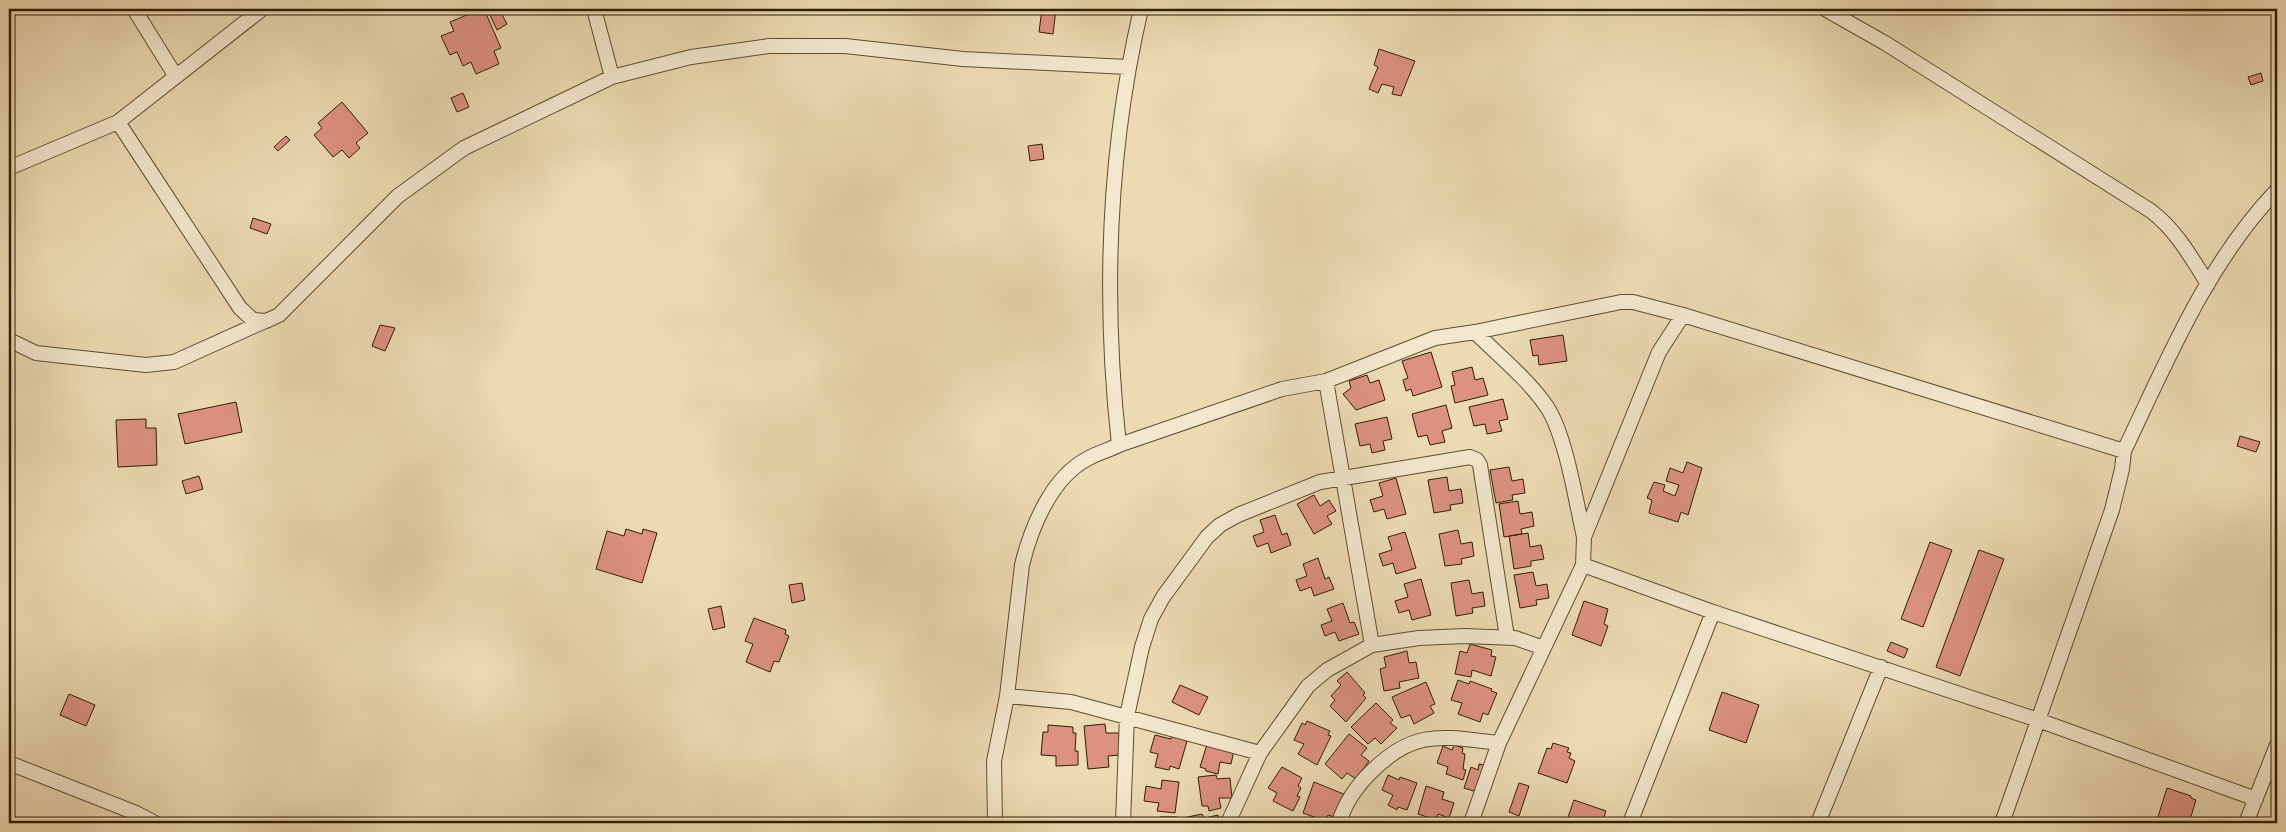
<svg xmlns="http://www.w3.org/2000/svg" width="2286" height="832" font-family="'Old Standard TT',serif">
  <rect width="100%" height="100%" fill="#ecdab2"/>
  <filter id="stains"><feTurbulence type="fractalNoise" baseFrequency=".004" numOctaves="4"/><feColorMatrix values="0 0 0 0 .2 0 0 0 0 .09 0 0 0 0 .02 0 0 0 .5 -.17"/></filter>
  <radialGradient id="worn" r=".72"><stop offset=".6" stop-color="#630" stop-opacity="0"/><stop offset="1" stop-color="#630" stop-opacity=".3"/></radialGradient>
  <path fill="#dd9182" stroke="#2f1e05" d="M481 9H484L501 48 494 51 499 64 476 74 471 62 463 66 457 52 450 55 441 36 454 31 450 22Z
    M493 9H499L507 24 497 30 488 11Z
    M1042 9H1056L1053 34 1039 32Z
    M1349 9H1367L1365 15Z
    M1379 49 1415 61 1401 96 1392 94 1394 87 1382 84 1378 93 1369 89 1378 67 1374 65Z
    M2261 73 2263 81 2251 85 2248 77Z
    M463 93 469 107 457 112 451 98Z
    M342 102 368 133 356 143 360 148 349 158 342 150 333 157 314 135 322 128 318 123Z
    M286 136 290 140 278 151 274 147Z
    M1042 144 1044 159 1030 161 1028 146Z
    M253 218 271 224 267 234 250 228Z
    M380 325 395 328 385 351 372 346Z
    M1563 335 1567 361 1539 365 1538 355 1533 356 1530 340Z
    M1431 352 1442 387 1413 396 1411 389 1406 391 1403 380 1408 378 1402 361Z
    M1472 367 1475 380 1483 378 1488 395 1455 403 1451 386 1455 385 1452 372Z
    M1367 375 1370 383 1379 380 1385 400 1356 410 1343 394 1351 388 1349 381Z
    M1503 399 1508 419 1499 421 1502 431 1487 434 1485 424 1474 426 1469 407Z
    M236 402 242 432 185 444 178 414Z
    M1446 405 1452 428 1442 431 1445 442 1430 445 1427 435 1418 437 1412 414Z
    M1387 417 1392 439 1383 441 1385 450 1372 453 1370 444 1360 446 1355 424Z
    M146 419V428H156L157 465 118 467 116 420Z
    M2240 436 2260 442 2256 452 2237 446Z
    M1687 462 1702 468 1688 515 1681 512 1678 522 1649 513 1652 500 1647 498 1654 482 1665 485 1663 491 1675 496 1679 485 1666 481 1670 468 1683 473Z
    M1509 467 1512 481 1523 479 1525 493 1512 495 1513 500 1496 503 1490 470Z
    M199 476 203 489 186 494 182 481Z
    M1447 477 1449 491 1461 489 1463 503 1450 505 1451 510 1434 513 1428 480Z
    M1396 478 1406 514 1387 519 1384 509 1374 512 1370 500 1383 496 1379 483Z
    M1314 495 1320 506 1329 500 1336 511 1327 516 1332 524 1314 534 1297 504Z
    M1518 501 1520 514 1532 512 1534 526 1521 529 1522 534 1504 537 1499 504Z
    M1275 515 1282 535 1287 533 1291 545 1271 553 1268 543 1257 547 1253 536 1264 532 1260 520Z
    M626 529 642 534 643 529 657 533 642 583 596 569 607 531 624 536Z
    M1458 530 1461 544 1472 542 1474 556 1461 559 1462 564 1445 566 1439 534Z
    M1405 532 1416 568 1396 574 1393 563 1383 566 1379 554 1392 550 1388 537Z
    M1528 533 1530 547 1541 545 1544 559 1531 561V566L1514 569 1509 536Z
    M1930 542 1952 550 1923 627 1901 619Z
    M1979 550 2004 559 1960 676 1936 667Z
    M1318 558 1325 579 1329 577 1334 589 1314 596 1311 587 1300 591 1296 580 1307 576 1303 564Z
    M1533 572 1536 586 1547 584 1549 598 1536 600 1537 605 1520 608 1514 575Z
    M1421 579 1431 615 1412 620 1409 610 1399 613 1395 601 1408 597 1404 584Z
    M1469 580 1472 594 1483 592 1485 606 1472 608 1473 613 1456 616 1451 583Z
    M802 583 805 600 792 603 789 585Z
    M1584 601 1608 609 1604 624 1608 626 1601 646 1572 635Z
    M1343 603 1350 623 1354 622 1359 634 1339 641 1335 632 1325 636 1321 625 1332 621 1327 609Z
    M721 606 725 627 713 630 708 609Z
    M754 618 786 630 785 634 789 636 779 662 774 661 770 672 746 662 753 644 745 641Z
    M1891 642 1908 649 1904 658 1887 651Z
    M1470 644 1492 650 1491 656 1496 657 1491 676 1472 670 1471 677 1455 674 1460 651 1467 653Z
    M1407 651 1409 663 1416 662 1419 678 1399 682 1400 688 1384 691 1380 669 1386 667 1384 657Z
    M1347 672 1365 693 1363 695 1366 698 1346 722 1330 706 1335 700 1331 696 1341 685 1337 681Z
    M1458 680 1469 684 1470 681 1492 689 1491 691 1497 693 1488 715 1483 713 1480 722 1458 714 1462 703 1451 700Z
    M1426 682 1435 704 1430 706 1434 713 1414 724 1410 715 1401 718 1392 697Z
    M1180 685 1208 697 1199 715 1172 702Z
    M1722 692 1759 705 1746 743 1709 730Z
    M69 694 95 705 86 726 60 715Z
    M1376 703 1393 720 1390 723 1397 728 1381 744 1375 738 1368 744 1351 727Z
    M1307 721 1330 731 1328 735 1331 736 1317 765 1298 754 1304 744 1294 740 1302 723 1305 725Z
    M1105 724 1106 733H1119L1120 755 1108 756 1109 767 1088 769 1084 726Z
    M1048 725 1073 727V733H1076L1075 751H1078V765L1056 766V756L1041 755 1043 732H1048Z
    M1349 734 1367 748 1361 755 1369 761 1356 779 1347 773 1342 779 1325 764Z
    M1155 735 1171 739 1172 736 1187 741 1179 769 1170 766 1169 770 1155 767 1158 754 1150 752Z
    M1209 738 1234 750 1231 764 1220 762 1218 774 1206 771V769L1200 767Z
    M1553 743 1569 748 1567 752 1571 753 1569 758 1575 761 1567 783 1538 773 1547 748 1551 749Z
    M1454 745 1463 748 1462 753 1465 754 1463 769 1466 770 1463 780 1446 774 1448 767 1437 763 1443 746 1452 750Z
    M1479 764 1488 766 1480 793 1464 788 1471 767 1478 770Z
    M1282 767 1302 778 1298 786 1301 788 1297 796 1300 797 1293 811 1273 801 1277 793 1268 788Z
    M1216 775 1217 779 1230 778 1232 798H1219L1221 808 1209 811 1208 806H1202L1198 777Z
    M1388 775 1399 780 1400 777 1417 783 1407 810 1398 807 1397 810 1388 805 1393 795 1382 790Z
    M1162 780 1179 782 1175 813 1157 811 1159 803 1144 801 1146 786 1161 789Z
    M1314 782 1346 795 1337 818 1328 815 1325 821 1303 813Z
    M1519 783 1529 786 1519 816 1509 812Z
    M1426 786 1444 792 1442 799 1454 803 1449 818 1438 814 1436 820 1418 814Z
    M2167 788 2191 796V798L2196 800 2189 823H2156Z
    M1574 800 1606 811 1602 823H1566Z
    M1202 814 1205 818 1218 815 1220 823H1184L1183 818Z
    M756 817 772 823H754Z
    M1160 817H1177V823H1160Z
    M1380 817 1395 823H1368L1369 819 1377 823Z"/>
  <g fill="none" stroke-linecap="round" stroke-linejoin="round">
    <g stroke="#5e4d30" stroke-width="16">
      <path id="minor" d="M134 9 175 75
        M594 9 612 77
        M1825 9 1885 43 2151 211C2176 230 2191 257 2208 284
        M118 122 240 308 253 320 266 321 279 315 398 196 464 148 612 77 691 57 769 46H845L963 59 1128 67
        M9 168 118 122 262 9
        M1475 332C1499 356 1528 379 1547 407 1566 436 1576 502 1584 537
        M9 340 36 353 146 365 174 362 265 321
        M1326 381 1372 645
        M1119 445 1282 389 1326 381 1435 338 1475 332 1621 302H1633L1683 315 2124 451
        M1583 565 1713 612 2038 720 2256 799
        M1007 696 1071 702 1260 753
        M9 763 136 813 155 823
        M995 823 994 761 1007 696 1022 565C1031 528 1051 478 1087 459 1097 453 1109 450 1119 445 1103 300 1108 151 1141 9
        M1123 823 1127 716 1142 647 1151 619 1163 597 1207 537 1220 525 1238 515 1320 482 1470 457 1477 460 1480 465 1507 637
        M1228 823 1260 753 1308 686 1327 670 1372 645 1419 638 1465 636 1515 638 1544 648
        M1339 823C1345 802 1356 787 1371 772 1415 728 1443 737 1499 743
        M1471 823 1499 743 1583 565 1584 537 1659 352 1683 315
        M1630 823 1713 612
        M1818 823 1881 667
        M2002 823 2112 510 2122 469 2124 451C2167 361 2207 263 2277 190
        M2246 823 2277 745"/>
    </g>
    <use href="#minor" stroke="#f3e7cd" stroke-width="14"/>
  </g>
  <rect width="2286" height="832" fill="none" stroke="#ecdab2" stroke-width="30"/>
  <rect x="10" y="10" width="2266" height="812" fill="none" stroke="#2f1e05" stroke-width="2.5"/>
  <rect x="15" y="15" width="2256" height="802" fill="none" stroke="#2f1e05"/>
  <rect width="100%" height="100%" filter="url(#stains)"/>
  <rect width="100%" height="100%" fill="url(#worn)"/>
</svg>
